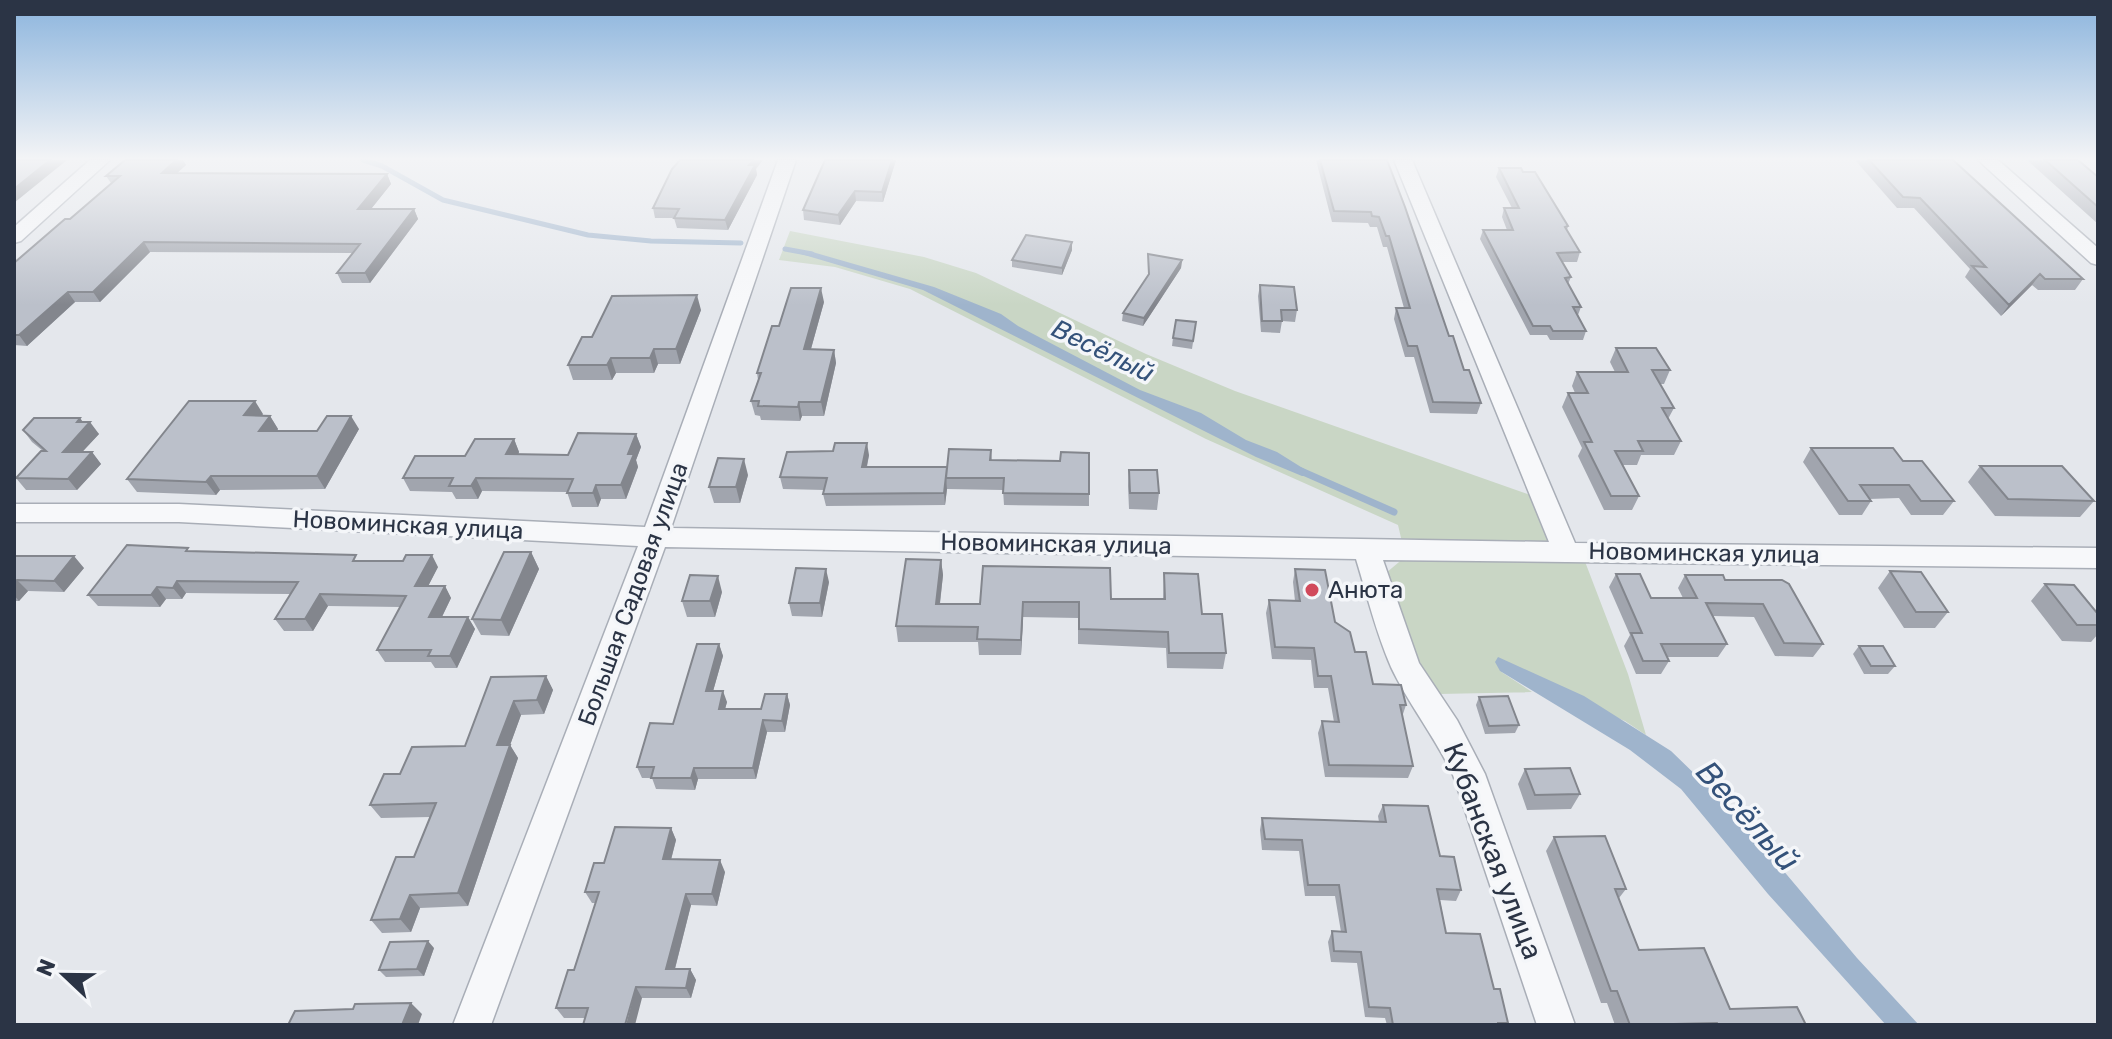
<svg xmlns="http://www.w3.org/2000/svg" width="2112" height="1039" font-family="Rubik,sans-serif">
  <rect width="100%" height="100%" fill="#e4e7ec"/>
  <path fill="#c9d6c5" d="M790 231 924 257 976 273 1146 354 1235 391 1533 496 1551 543 1402 542 1398 525 1206 439 910 289 835 267 779 260Z
    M1405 557 1584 559 1628 674 1646 735 1625 721 1500 671 1532 692 1439 694 1426 682 1386 573Z"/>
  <path fill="#9fb4cc" d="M809 251 934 287 1001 314 1018 326 1140 390 1201 413 1246 440 1277 452 1309 472 1306 476H1302L1256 457 923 290 801 254Z
    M1498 657 1584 696 1671 751 1734 812 1857 958 1919 1025H1886L1768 894 1681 789 1630 750 1500 671 1495 662Z"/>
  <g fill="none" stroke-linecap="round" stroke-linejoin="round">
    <path stroke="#9fb4cc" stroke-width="5" d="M363 160 382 166 443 200 588 235 651 241 741 243
      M785 249 812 254"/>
    <path stroke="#9fb4cc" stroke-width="7" d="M1301 471 1394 512"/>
    <g stroke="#a9aeb7" stroke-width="3">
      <path id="minor" d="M90 160H110L21 241 14 243V227Z
        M778 160H796L671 528 1549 542 1394 160H1412L1575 543 2098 548V568L1383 560 1419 663 1457 720 1485 774 1575 1025H1537L1453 775C1435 737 1409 705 1391 667 1376 633 1367 595 1356 559L665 547 491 1025H453L638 546 179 522H14V504H179L645 527Z
        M1978 160H1998L2098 248V265L2091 263Z"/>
    </g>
    <use href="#minor" fill="#f7f8fa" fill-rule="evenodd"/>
  </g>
  <path fill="#a1a5ae" d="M125 160H183L186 165 177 173 387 174 391 184 371 209H414L418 219 370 283H342L337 273 352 253 150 252 100 302H75L27 346 14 345V263L70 219 111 183 106 176Z
    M896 160 883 202 856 201 840 225 804 220 803 210Z
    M1316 160H1387L1449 336 1464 370 1481 403 1477 414 1430 413 1414 357H1405L1394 319 1396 308H1404L1387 247H1383L1377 227H1370L1368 223 1332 222Z
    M1855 160H1953L2083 279 2075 290H2038L2032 285 2001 316 1965 277 1970 269 1914 208H1897Z
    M2027 160H2078L2098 177V224Z
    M1499 168 1523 172 1568 226 1567 230 1580 252 1577 262H1562L1571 277 1568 284 1581 307 1578 315 1586 331 1583 340H1550L1547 335H1530L1480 239 1483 230H1507L1502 217 1504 208H1512L1496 177Z
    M756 169 757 175 728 230 677 228 674 218H655L653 208Z
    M1072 242V250L1062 275 1012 267V260Z
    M1148 254 1182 260 1181 268 1143 326 1122 321 1123 313 1148 276Z
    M1260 285 1297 310 1295 322 1282 321 1280 333 1261 332 1258 296Z
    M824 302 811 349 834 350 836 363 824 416H802L800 421 761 420 760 416 755 415 751 401 758 380 757 373 779 326Z
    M701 310 680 364H658L654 373H616L612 380H573L568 365 592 337Z
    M1196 322 1192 349 1172 346 1173 338Z
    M1616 348 1670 370 1664 384H1660L1674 408 1668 419 1681 441 1674 455H1641L1637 465H1622L1639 496 1632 510H1604L1578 456 1582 448 1562 407 1568 393H1575L1572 386 1577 372H1615L1610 362Z
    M263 414 262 416H270L278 429 277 431H317L359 429 325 489 220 490 216 495 137 492 127 479Z
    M83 422 99 434 82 452H92L101 464 77 490H26L16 478 43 451 32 442 23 430Z
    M636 434 641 447 636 460 638 467 626 499H601L598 507H572L567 492 482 491 478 499H456L452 492 410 491 403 478 514 439 519 452 518 455H568Z
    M1811 448 1903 461 1954 501 1943 515H1911L1899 498 1869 499 1871 501 1862 515H1839L1803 462Z
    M991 450 992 460 1060 461 1089 453V506L1004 505 1003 490 947 489 945 505 826 506 823 494 824 490 783 489 780 477 869 455 867 467 947 468Z
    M1980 466 2094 501 2080 517 1995 516 1968 482Z
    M1129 470 1159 493 1157 510 1129 509 1128 486Z
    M748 475 740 503H714L709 487Z
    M190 551 438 567 428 586H445L451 598 442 617H468L475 629 457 668H435L431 662H385L377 650 400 607 328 606 313 631H284L275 619 291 594 186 593 182 599H166L160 607 98 606 88 595Z
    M531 552 539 569 509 636 481 635 472 619Z
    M14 556 84 568 64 592 28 591 19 601H14Z
    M941 560 943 575 940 604H980L983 566 1111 599H1163L1164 573 1202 614 1226 653 1223 669 1167 668 1166 648 1078 644V618L1023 617 1021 655H979L978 642H898L896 626Z
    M1295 569 1335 622 1355 652 1373 684 1406 705 1402 717 1413 766 1408 778 1325 777 1318 733 1322 721 1334 722 1328 688H1314L1311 660 1272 659 1266 613 1269 600 1295 601 1293 582Z
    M1890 571 1948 612 1935 628H1904L1878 588Z
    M1616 574 1651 598H1683L1678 588 1685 575 1725 580 1823 644 1813 657 1775 656 1754 617 1713 616 1727 644 1718 657H1667L1669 661 1661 674H1636L1624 646 1630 635 1609 587Z
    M829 582 822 617 792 616 789 603Z
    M2045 584 2098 614V634L2091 642 2062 641 2031 601Z
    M722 592 715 617H687L682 601Z
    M719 644 723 656 713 691 727 702 725 709H761L787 694 790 705 785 732H767L756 779H698L695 790 656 789 652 778H642L637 767 673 724Z
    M1859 646 1895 666 1888 674H1864L1853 654Z
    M546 676 553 690 544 714 521 715 510 745 518 758 468 906 420 908 411 932 382 933 371 920 414 857 430 817 381 818 370 805 465 746 491 677Z
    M1479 697 1519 725 1515 733 1485 734 1476 705Z
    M1525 769 1580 794 1571 809 1527 810 1518 784Z
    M1383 805 1440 856 1461 890 1456 901 1440 900 1446 933 1494 989 1508 1023 1506 1025H1387L1385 1018 1365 1017 1357 963 1331 962 1328 942 1332 931 1341 932 1335 896H1305L1299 851 1262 850 1260 830 1262 818 1379 822 1378 816Z
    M671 828 676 840 671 860 725 872 717 906 691 905 675 969H690L696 980 691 998H642L583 1025 585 1018H564L556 1008 574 970 596 903H592L585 892 604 863Z
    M1554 837 1626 889 1619 898 1639 950 1730 1009 1806 1025H1615L1607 1003H1601L1546 851Z
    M434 948 424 976 386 977 379 970Z"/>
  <path fill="#83868d" d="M50 160H67L14 203V189Z
    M171 160H183L186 165 167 182 162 173Z
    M753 160H763L756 169 757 175 728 230 725 220 749 165Z
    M892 160H896L883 202 882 192Z
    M387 174 391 184 363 219 358 209Z
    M855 191 856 201 840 225 838 215Z
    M414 209 418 219 370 283 365 273Z
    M144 242 150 252 100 302 93 292Z
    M1072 242V250L1062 275V268Z
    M1182 260 1181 268 1143 326 1144 318Z
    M2040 274 2032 285 2001 316 2009 305Z
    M821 288 824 302 807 363 804 349Z
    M68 292 75 302 27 346 19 335Z
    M697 295 701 310 680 364 676 349Z
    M654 349 658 364 654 373 650 358Z
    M834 350 836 363 824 416 821 402Z
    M611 358 616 373 612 380 607 365Z
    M255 401 263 414 252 429 244 415Z
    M799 402 802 416 800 421 798 407Z
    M270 416 278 429 267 444 259 431Z
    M351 416 359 429 325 489 317 476Z
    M80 418 86 426 90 422 99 434 72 463 63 452 77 422Z
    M636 434 641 447 636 460 638 467 626 499 621 485 628 454Z
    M514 439 519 452 512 468 506 454Z
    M867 443 869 455 864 479 862 467Z
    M92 452 101 464 77 490 68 479Z
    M744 459 748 475 740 503 736 487Z
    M211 476 220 490 216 495 206 482Z
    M476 478 482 491 478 499 471 486Z
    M946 478 947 489 945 505 944 493Z
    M596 485 601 499 598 507 593 493Z
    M531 552 539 569 509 636 501 620Z
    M432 555 438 567 422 598 415 586Z
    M74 556 84 568 64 592 54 581Z
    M941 560 943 575 938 619 936 604Z
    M826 569 829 582 822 617 820 603Z
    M718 576 722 592 715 617 710 601Z
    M17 580 28 591 19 601 14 595V584Z
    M177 581 186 593 182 599 173 588Z
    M445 586 451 598 436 629 429 617Z
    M157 587 166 599 160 607 151 595Z
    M320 594 328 606 313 631 305 619Z
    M1023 602V617L1021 655V640Z
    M468 617 475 629 457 668 450 656Z
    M719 644 723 656 710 702 706 691Z
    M546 676 553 690 544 714 537 700Z
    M723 691 727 702 722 720 719 709Z
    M787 694 790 705 785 732 782 721Z
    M514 701 521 715 505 759 497 745Z
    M763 720 767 732 756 779 753 768Z
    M510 745 518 758 468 906 458 893Z
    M694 768 698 779 695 790 691 778Z
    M671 828 676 840 668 871 663 859Z
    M720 860 725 872 717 906 712 894Z
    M686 894 691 905 672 980 666 969Z
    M410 895 420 908 411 932 400 919Z
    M428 941 434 948 424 976 417 969Z
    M690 969 696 980 691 998 686 988Z
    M636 987 642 998 635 1025H626Z
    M411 1003 422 1014 418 1025H402Z"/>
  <path fill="#bbc0ca" stroke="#83868d" stroke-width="2" d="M14 160H50L14 189Z
    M125 160H176L162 173 387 174 358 209H414L365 273H337L360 244 144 242 93 292H68L19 335H14V263L65 219H70L120 176H106Z
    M680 160H753L749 165H755L725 220 674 218 679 209 653 208 672 169Z
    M825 160H892L882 192 855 191 838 215 803 210Z
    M1320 160H1387L1405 207 1449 336H1453L1464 370H1469L1481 403 1433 402 1417 346H1408L1396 308H1410L1389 236H1386L1379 217 1372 216 1371 212 1334 211Z
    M1869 160H1953L2083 279H2045L2040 274 2009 305 1972 266 1986 267 1920 198 1903 197Z
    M2045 160H2078L2098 177V207Z
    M1499 168H1521L1523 172H1535L1568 226 1565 227 1580 252 1557 253 1571 277 1565 278 1581 307H1573L1586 331H1553L1550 326H1533L1483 230H1513L1504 208H1519Z
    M1026 235 1072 242 1062 268 1012 260Z
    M1148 254 1182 260 1144 318 1123 313 1149 274Z
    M1260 285 1294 287 1297 310H1281L1282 321H1262Z
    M791 288H821L804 349 834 350 821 402H799L798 407 758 406 759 401H751L761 373H757L772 326H779Z
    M697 295 676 349H654L650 358H611L607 365H568L582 337H592L612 296Z
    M1176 320 1196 322 1193 341 1173 338Z
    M1616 348H1656L1670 370H1652L1674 408H1662L1681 441H1638L1643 451H1615L1639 496H1611L1584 442H1592L1568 393H1588L1577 372H1628Z
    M189 401H255L244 415 270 416 259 431H317L327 416H351L317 476H211L206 482 127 479Z
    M34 418H80L77 422H90L63 452H92L68 479 16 478 41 451H46L23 430Z
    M578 433 636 434 628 454H634L621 485H596L593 493H567L573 479 476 478 471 486H449L453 478H403L415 456H465L475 439H514L506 454 568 455Z
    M835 443H867L862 467H947L944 493 823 494 827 478 780 477 787 452 833 451Z
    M1811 448H1893L1903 461H1922L1954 501H1921L1909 485H1860L1871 501H1848Z
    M949 449 991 450 990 460 1060 461 1061 452 1089 453V494L1003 493 1004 478H946Z
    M718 458 744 459 736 487H709Z
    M1980 466H2062L2094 501 2008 499Z
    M1129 470H1157L1159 493H1130Z
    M127 545 188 548 186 551 356 555 353 561H403L406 555H432L415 586H445L429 617H468L450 656H428L431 650H377L406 596 320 594 305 619H275L298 582 177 581 173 588 157 587 151 595H88Z
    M504 552H531L501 620 472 619Z
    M14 556H74L54 581 17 580 14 584Z
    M906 559 941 560 936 604H980L983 566 1110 568 1111 599H1165L1164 573 1198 574 1202 614H1222L1226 653H1169L1168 632 1079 629V602H1023L1021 640 977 639 978 627 896 626Z
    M796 568 826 569 820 603H789Z
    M1295 569 1325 570 1335 622 1350 632 1355 652H1366L1373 684 1401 685 1406 705H1400L1413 766 1329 765 1322 721 1339 722 1331 676H1318L1314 648 1275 647 1269 600 1300 601Z
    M1890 571 1921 572 1948 612H1916Z
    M1616 574H1640L1651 598H1697L1685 575H1723L1725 580H1782L1789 584 1823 644 1784 643 1763 604 1706 603 1727 644H1661L1669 661H1643L1631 633H1642Z
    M690 575 718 576 710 601H682Z
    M2045 584 2074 585 2098 614V625H2077Z
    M697 644H719L706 691H723L719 709H761L765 694H787L782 721 763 720 753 768H694L691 778H651L654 767H637L650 723 673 724Z
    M1859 646H1883L1895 666H1871Z
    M546 676 537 700 514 701 497 745H510L458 893 410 895 400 919 371 920 396 857H414L436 803 370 805 384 774H400L412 747 465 746 491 677Z
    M1508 696 1519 725 1489 726 1479 697Z
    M1570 768 1580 794 1535 795 1525 769Z
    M1383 805 1428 806 1440 856 1454 857 1461 890 1437 889 1446 933 1480 934 1494 989H1500L1508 1023H1498V1025H1393L1390 1008 1369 1007 1361 952 1334 951 1332 931 1346 932 1339 885H1308L1302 840 1265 839 1262 818 1386 822Z
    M615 827 671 828 663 859 720 860 712 894H686L666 969H690L686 988 636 987 625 1025H645H583L588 1008H556L568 970H574L599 892H585L594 863H604Z
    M1605 836 1626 889H1615L1639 950 1704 948 1730 1009 1797 1007 1806 1025H1718L1717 1023 1630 1025 1617 991H1611L1554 837Z
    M428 941 417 969 379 970 390 942Z
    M411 1003 402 1025H288L295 1011 353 1009 355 1004Z"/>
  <linearGradient id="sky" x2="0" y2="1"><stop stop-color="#8bb4dd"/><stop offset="0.52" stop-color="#f3f4f6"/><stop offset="1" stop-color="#f3f4f6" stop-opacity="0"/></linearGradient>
  <rect width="2112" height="305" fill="url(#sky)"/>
  <circle fill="#d1495b" stroke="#f4f6f9" stroke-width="3" cx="1312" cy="590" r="8"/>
  <g text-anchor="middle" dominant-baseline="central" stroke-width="7" stroke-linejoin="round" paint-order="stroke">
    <g font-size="24" fill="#2b3445" stroke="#f4f6f9">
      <text transform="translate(408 525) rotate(3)">Новоминская улица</text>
      <text transform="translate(1056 544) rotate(1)">Новоминская улица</text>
      <text transform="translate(1704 553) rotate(1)">Новоминская улица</text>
      <text transform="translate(633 594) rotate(-70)">Большая Садовая улица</text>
    </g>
    <g font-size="24" fill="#2b3445" stroke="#f4f6f9" text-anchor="start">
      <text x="1328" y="590">Анюта</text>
    </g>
    <g font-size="26" font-style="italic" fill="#34527a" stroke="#f4f6f9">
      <text transform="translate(1103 351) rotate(26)">Весёлый</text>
    </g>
    <g font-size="28" fill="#2b3445" stroke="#f4f6f9">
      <text transform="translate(1493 851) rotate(69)">Кубанская улица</text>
    </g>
    <g font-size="32" font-style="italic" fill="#34527a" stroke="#f4f6f9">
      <text transform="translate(1748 816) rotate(48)">Весёлый</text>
    </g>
  </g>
  <rect width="2112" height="1039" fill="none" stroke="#2b3445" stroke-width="32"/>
  <g transform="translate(64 975) rotate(292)" stroke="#f4f6f9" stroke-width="6" paint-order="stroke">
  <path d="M0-6L14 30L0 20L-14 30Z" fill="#2b3445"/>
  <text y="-12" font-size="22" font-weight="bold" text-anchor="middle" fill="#2b3445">N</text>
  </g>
</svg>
